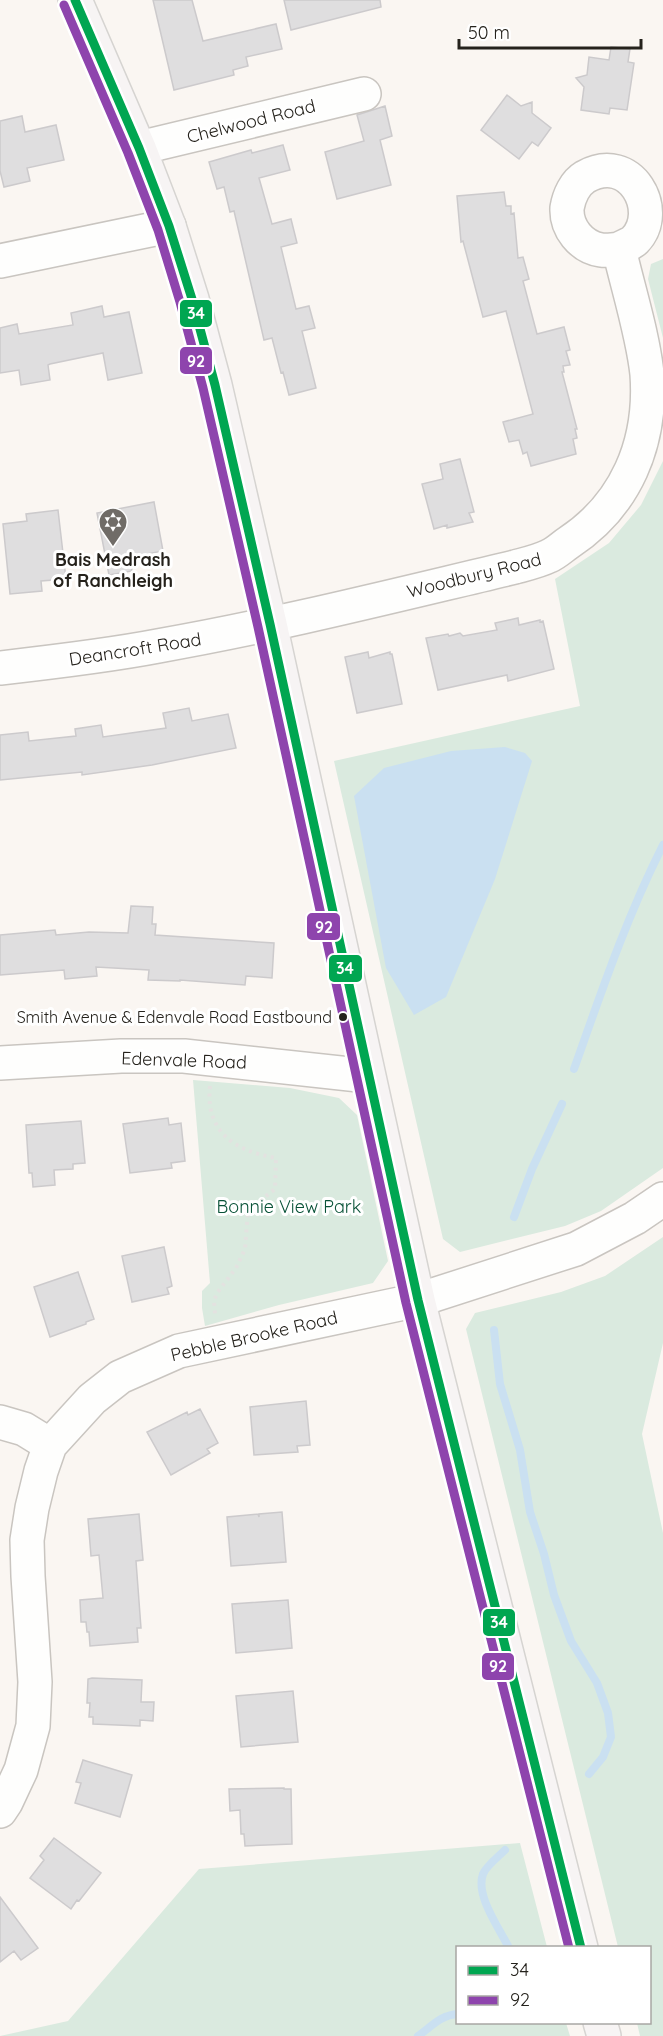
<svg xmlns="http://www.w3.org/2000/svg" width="663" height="2036" font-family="Quicksand,sans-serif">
  <rect width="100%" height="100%" fill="#faf6f2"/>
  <path fill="#daeadf" d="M663 259V338L648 279 651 264Z
    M663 461V1168L601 1211 565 1226 460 1252 443 1239 334 761 580 706 555 579 609 543 641 505Z
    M193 1080 290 1088 339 1098 357 1115 388 1261 373 1283 279 1305 205 1326 202 1308V1291L210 1283Z
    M663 1237V1343L642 1434 663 1533V2036H640L637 2023 650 2022V1948L618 1947 466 1329 475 1313 561 1292 605 1276Z
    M520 1843 547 1947 458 1948V2022L566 2023 570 2036H0L68 2021 199 1869Z"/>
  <path fill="#cae0f1" d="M505 747 525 753 532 761 495 879 446 997 414 1015 386 968 354 796 384 768 451 751Z"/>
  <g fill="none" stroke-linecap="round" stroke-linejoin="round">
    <path stroke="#cae0f1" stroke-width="8" d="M574 1069C601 993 627 916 663 845
      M514 1217 532 1169 562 1104
      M494 1330 500 1384 520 1450 530 1512 544 1554 554 1595 571 1641 597 1683 608 1713 611 1737 603 1757 589 1774
      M505 1850C498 1857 486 1866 483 1874 475 1896 500 1929 509 1948
      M418 2036C431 2027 440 2015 458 2014"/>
  </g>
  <path fill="#dfdedf" stroke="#cccacc" stroke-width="1.5" d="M153 0H192L203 41 276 24 282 49 246 57 248 66 233 70 234 75 174 90Z
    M284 0H380L381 7 291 30Z
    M611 47 630 49 628 62 634 63 627 110 610 108 609 114 581 110 584 87 576 78 587 75 589 57 609 60Z
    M507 95 521 106 532 102V113L551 128 538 146 532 142 519 159 481 130Z
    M385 106 392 136 380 140 391 185 337 199 325 152 364 141 357 115Z
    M22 116 25 132 56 125 64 160 27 168 30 181 4 187 0 171V121Z
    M283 145 290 170 259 178 272 224 291 219 297 243 281 247 296 309 309 306 315 328 302 331 316 388 289 395 283 372 281 373 272 338 264 340 234 211 230 212 224 187 217 189 209 162 251 150 252 153Z
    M504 192 506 206H511V214L514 213 518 258 523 257 529 279 523 281 537 334 564 327 570 350 566 351 570 365 563 366 564 372H562L577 429H575L577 438 573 439 576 454 531 466 527 452 523 454 519 440 509 442 503 422 533 414 506 311 483 317 463 241 461 242 457 196Z
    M102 306 104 317 129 312 142 373 108 380 103 353 50 364 48 365 50 380 21 385 19 370 0 373V328L17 324 19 334 73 325 71 313Z
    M460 459 474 512 469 513 473 522 447 528V525L434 529 422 484 443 479 440 464Z
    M154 502 163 551 130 557 132 571 109 575 97 513Z
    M58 510 66 579 41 581 42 591 10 594 3 524 27 521 26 514Z
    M518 618 519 625 540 620V622L543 621 554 669 508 681 507 675 438 690 426 638 448 634 449 636 460 633 463 636 497 630 495 623Z
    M368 652 369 658 390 652V654H392L402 704 357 713 345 657Z
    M189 708 192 721 228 714 236 748 152 765 82 775V772L0 780V735L28 732 29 741 76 736 75 729 101 725 103 737 166 728 163 713Z
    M131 906 153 907 152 924H156L155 935 274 943 272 978 246 976 245 985 180 980V981L148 980 149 970 96 967 97 976 65 979 64 970 0 975V935L55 930 56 935 89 932 128 933Z
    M168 1118 169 1125 181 1123 185 1161 171 1163 172 1168 130 1173 123 1124Z
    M81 1121 85 1163 73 1164V1169L54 1170 55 1185 33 1187 32 1173H29L26 1125Z
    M164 1247 172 1286 167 1288 169 1294 132 1302 122 1256Z
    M78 1272 94 1319 86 1322V1324L50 1337 34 1287Z
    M306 1401 310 1445 297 1446 298 1452 254 1455 250 1407Z
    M200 1409 218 1443 207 1449 210 1453 171 1475 147 1432 187 1412 188 1415Z
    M282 1512 286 1562 231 1566 227 1517 258 1514 259 1517V1514Z
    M139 1514 143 1560 136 1561 141 1628H137L138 1642 90 1646 89 1632H87L86 1622H81L80 1600 103 1598 99 1555 91 1556 88 1519Z
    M288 1600 292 1648 236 1653 232 1604Z
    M92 1678 142 1680 141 1702H154L153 1721 140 1720V1726L93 1724V1717H89L90 1703H87L88 1679Z
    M293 1691 298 1742 241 1747 236 1696Z
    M83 1760 132 1775 120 1817 75 1803 81 1783 76 1782Z
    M284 1788V1789H291L292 1844 245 1846 244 1834H241L240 1810 230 1811 229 1789Z
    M54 1838 101 1873 79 1901 77 1900 71 1909 30 1878 44 1860 40 1856Z
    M0 1897 38 1948 21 1960 14 1951 0 1962Z"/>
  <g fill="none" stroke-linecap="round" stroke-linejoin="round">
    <g stroke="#c9c5c0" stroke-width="36">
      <path id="minor" d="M139 148 364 94
        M0 261 169 226
        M0 668C53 662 106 656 158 646 278 625 396 595 515 567 526 564 539 561 549 556 556 553 562 547 568 543 626 505 652 443 647 374 643 335 628 288 619 249 613 250 607 251 601 250 581 247 566 228 567 208 569 196 575 183 585 177 631 151 663 211 635 240 631 244 624 246 619 249
        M0 1063 121 1056H184L368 1076
        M0 1422 24 1429 50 1445
        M0 1811 6 1802 21 1770 33 1726 35 1682 28 1576 27 1540 32 1508 41 1471 50 1445 92 1399 120 1377 179 1351 418 1300 576 1249 635 1218 663 1199"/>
    </g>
    <g stroke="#d6d4d1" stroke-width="36">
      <path id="major" d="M75 0 139 148 169 226 192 299 215 385 270 624 418 1300 581 1948
        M600 2022 604 2036"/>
    </g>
    <path stroke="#e3e2e0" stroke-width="4" stroke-dasharray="3 4.5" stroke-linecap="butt" d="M210 1086C205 1133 236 1151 276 1158L275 1189 248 1210 245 1249 236 1268 217 1293 214 1301 215 1314"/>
    <use href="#minor" stroke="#fefefd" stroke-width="33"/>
    <use href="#major" stroke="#f7f4f4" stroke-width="33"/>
    <g stroke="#fff" stroke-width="14">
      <path id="bus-1" d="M75 0 139 148 169 226 192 299 215 385 270 624 418 1300 581 1948"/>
    </g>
    <g stroke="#fff" stroke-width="14">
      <path id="bus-2" d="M64 5 128 153 158 230 180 302 203 388 258 627 406 1303 569 1948"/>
    </g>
    <use href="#bus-1" stroke="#00a651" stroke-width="9"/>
    <use href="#bus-2" stroke="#8e44ad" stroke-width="9"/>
  </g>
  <defs>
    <g id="synagogue-pin" transform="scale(1.5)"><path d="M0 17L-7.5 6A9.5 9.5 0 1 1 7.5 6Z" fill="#706c67" stroke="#fff"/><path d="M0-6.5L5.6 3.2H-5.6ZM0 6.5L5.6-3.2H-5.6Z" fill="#fff"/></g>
  </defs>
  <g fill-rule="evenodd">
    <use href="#synagogue-pin" x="113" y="522"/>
  </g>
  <circle fill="#25221c" stroke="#fff" stroke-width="2" cx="343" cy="1017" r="5"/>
  <g text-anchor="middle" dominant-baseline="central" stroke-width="6" stroke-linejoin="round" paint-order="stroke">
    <g font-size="16" fill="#25221c" stroke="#fff" text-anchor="end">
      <text x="332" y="1017">Smith Avenue &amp; Edenvale Road Eastbound</text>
    </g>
    <g font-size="18" fill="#25221c" stroke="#fff">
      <text transform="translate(251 121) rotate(-14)">Chelwood Road</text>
      <text transform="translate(474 575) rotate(-14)">Woodbury Road</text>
      <text transform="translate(135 649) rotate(-9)">Deancroft Road</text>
      <text transform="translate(184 1060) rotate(2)">Edenvale Road</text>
      <text transform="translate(254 1336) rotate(-13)">Pebble Brooke Road</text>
    </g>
    <g font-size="18" font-weight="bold" fill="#25221c" stroke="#fff">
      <text x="113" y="559">Bais Medrash<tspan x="113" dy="21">of Ranchleigh</tspan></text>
    </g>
    <g font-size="18" fill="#085237" stroke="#fff">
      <text x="289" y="1206">Bonnie View Park</text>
    </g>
  </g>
  <g stroke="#fff" stroke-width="2">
    <rect x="179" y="299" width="34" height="29" rx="6" fill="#00a651"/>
    <rect x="179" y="346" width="34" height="29" rx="6" fill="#8e44ad"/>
    <rect x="306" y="912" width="35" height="29" rx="6" fill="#8e44ad"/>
    <rect x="328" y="954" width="35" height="29" rx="6" fill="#00a651"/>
    <rect x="482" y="1608" width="34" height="29" rx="6" fill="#00a651"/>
    <rect x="481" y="1652" width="34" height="29" rx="6" fill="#8e44ad"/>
  </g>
  <g font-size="16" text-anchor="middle" font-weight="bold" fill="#fff">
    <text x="196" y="319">34</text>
    <text x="196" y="367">92</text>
    <text x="324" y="933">92</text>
    <text x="345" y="974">34</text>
    <text x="499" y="1628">34</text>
    <text x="498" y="1672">92</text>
  </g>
  <rect x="456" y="1946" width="195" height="78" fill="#ffffff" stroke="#a8a7a4" stroke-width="1.5"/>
  <rect x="468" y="1966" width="30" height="9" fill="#00a651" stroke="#a8a7a4" stroke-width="1.5"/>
  <text x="510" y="1976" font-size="18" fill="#25221c">34</text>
  <rect x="468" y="1996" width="30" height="9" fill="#8e44ad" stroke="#a8a7a4" stroke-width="1.5"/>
  <text x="510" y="2006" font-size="18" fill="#25221c">92</text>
  <path d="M459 39v9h182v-9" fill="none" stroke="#25221c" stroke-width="3"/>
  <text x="468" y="39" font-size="18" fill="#25221c" stroke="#ffffff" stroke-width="4.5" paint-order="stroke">50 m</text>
</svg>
